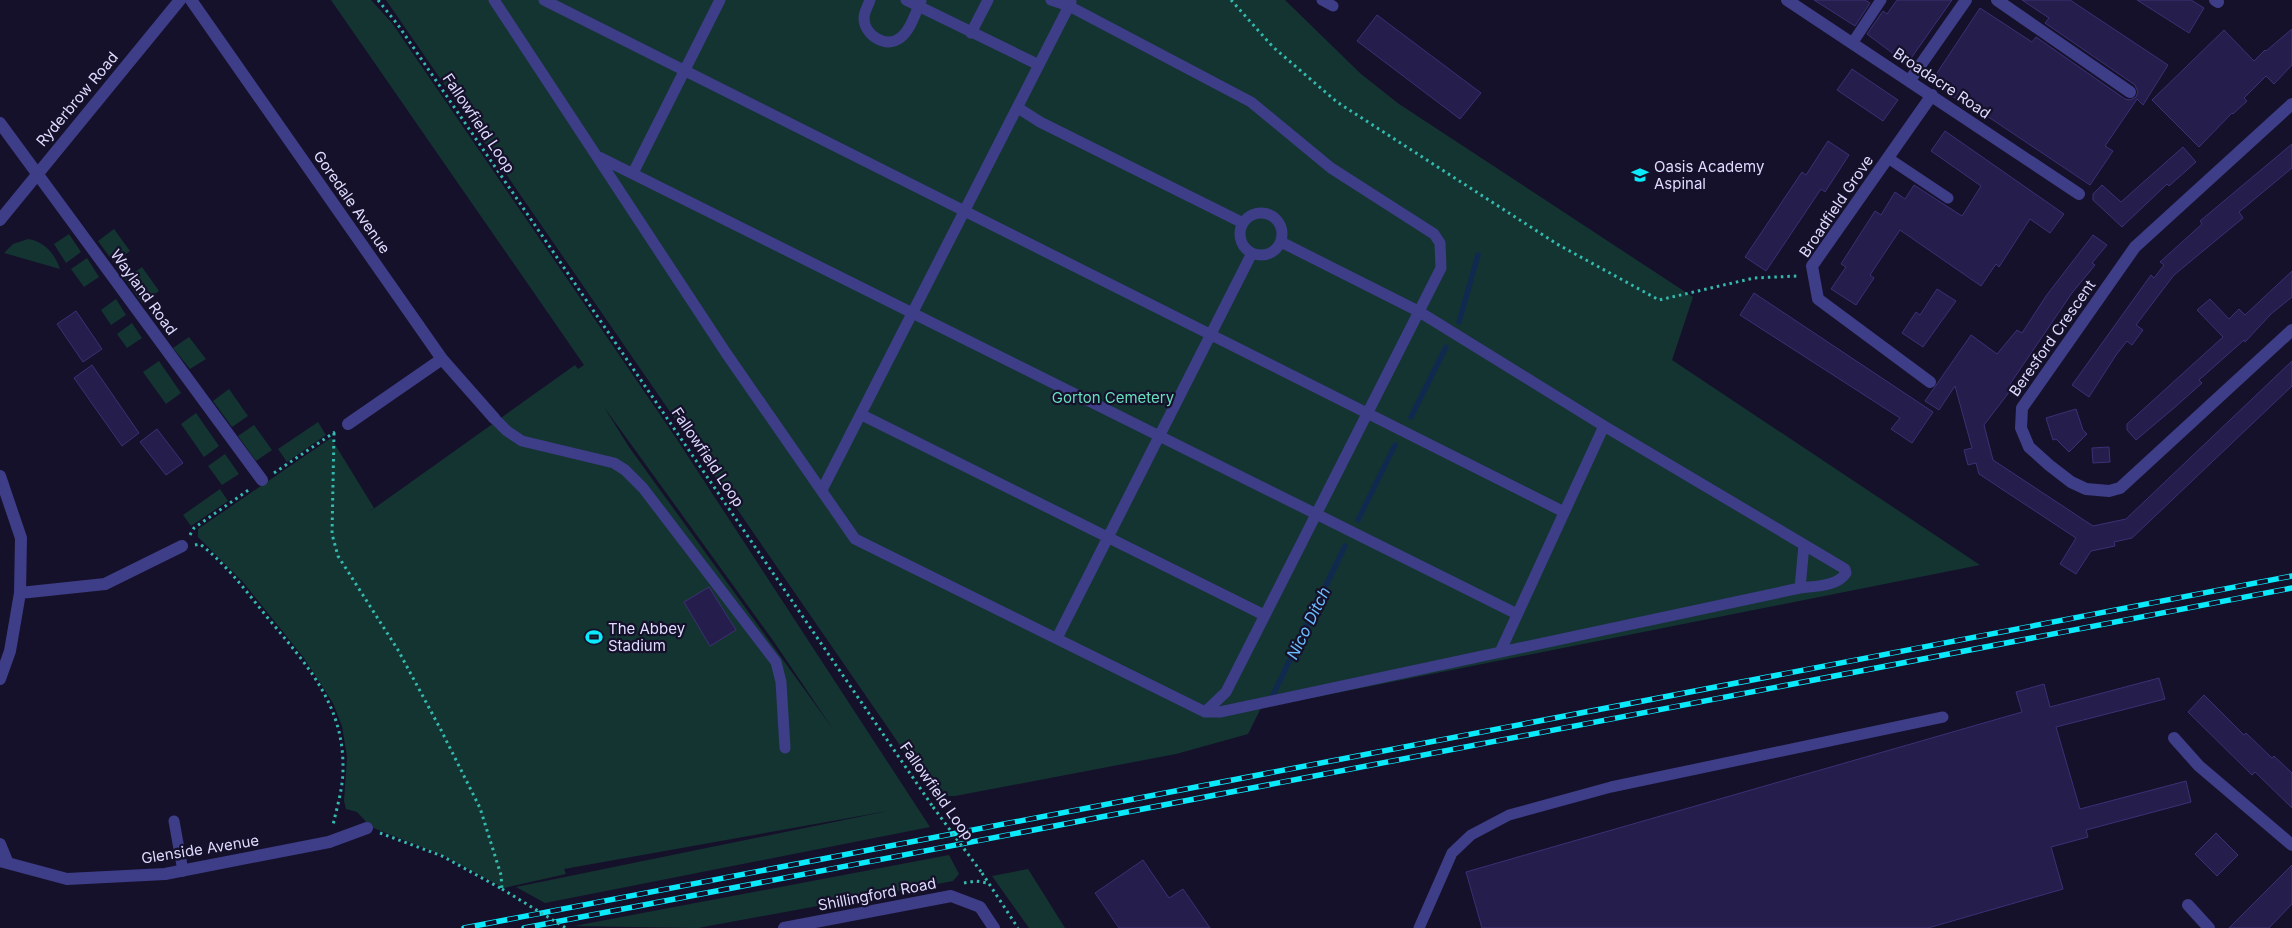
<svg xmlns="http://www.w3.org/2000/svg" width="2292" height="928" font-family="Inter,sans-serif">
  <rect width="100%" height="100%" fill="#15112a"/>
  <path fill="#143432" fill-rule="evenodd" d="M331 0H371L392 23 676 438 930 827 545 903 516 887 888 811 564 869 566 874 504 888 442 855 371 827 357 812 346 809 344 801 347 757 342 726 333 703 304 658 243 582 198 537V529L331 438 374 508 369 512 575 365 578 369 584 365ZM604 407 772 639 833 729 629 447Z
    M386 0H1285L1361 74 1399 104 1693 297 1672 360 1980 565 1261 708 1248 734 1176 754 955 796H935Z
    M114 229 130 251 114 263 98 241Z
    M69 234 81 252 66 263 54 244Z
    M28 239C44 241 55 254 60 269L4 253 13 244Z
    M87 258 99 277 84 287 71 269Z
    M142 267 159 291 142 303 125 279Z
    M116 299 126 315 111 325 101 310Z
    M132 323 142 338 127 348 117 334Z
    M189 337 206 359 190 369 173 348Z
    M159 361 181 393 166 404 143 372Z
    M229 389 248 416 232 427 213 401Z
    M196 413 219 446 204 457 181 424Z
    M318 422 326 435 287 462 278 449Z
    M254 425 272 450 256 461 238 436Z
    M225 454 239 474 222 485 208 466Z
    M220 489 228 501 191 526 183 515Z
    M949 855 959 874 953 881 698 928 574 926Z
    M1028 869 1065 928H1029L992 876Z"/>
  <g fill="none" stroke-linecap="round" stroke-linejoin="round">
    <path stroke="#102a4f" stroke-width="5.5" d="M1459 322 1478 255
      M1411 417 1446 347
      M1358 520 1395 445
      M1270 701 1345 546"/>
  </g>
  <path fill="#251d4b" stroke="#3c3076" d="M1814 0H1865L1870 3 1855 26Z
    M1897 0H1952L1907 64 1867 34 1883 11 1887 14Z
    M2022 0H2070L2168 65 2143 105 2137 99 2105 146 2113 151 2090 185 1978 110 1976 112 1931 82 1980 8 2032 42 2036 37 2125 99 2130 100 2136 97 2138 92 2135 85 2045 23 2049 18Z
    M2137 0H2191L2204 8 2189 33Z
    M1377 15 1481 93 1460 119 1357 41Z
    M2292 29V65L2274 84 2266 76 2244 98 2247 101 2233 114 2232 113 2199 147 2152 100 2224 30 2254 61 2265 50 2266 51Z
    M1852 69 1898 100 1883 121 1837 90Z
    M1945 131 2064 214 2050 233 2030 219 1999 267 1996 264 1981 286 1900 230 1870 275 1874 278 1856 305 1831 289 1846 267 1841 264 1875 211 1881 215 1895 192 1905 199 1914 185 1962 216 1981 186 1931 151Z
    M1828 141 1849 155 1825 192 1821 189 1766 271 1745 257 1802 172 1806 175Z
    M2292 144V168L2239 212 2243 218 2174 275 2136 325 2143 330 2132 345 2127 341 2116 355 2089 397 2072 385 2151 275 2154 278 2164 265 2160 262 2202 224 2200 221Z
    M2183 147 2196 162 2169 186 2167 184 2122 227 2093 200V194L2102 185 2121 202Z
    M2093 235 2107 245 2092 263 2095 265 2072 293 2010 384 2013 387 1984 425 1993 460 2093 526 2126 519 2292 361V386L2132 538 2114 542 2115 546 2091 551 2076 574 2060 564 2076 538 1979 474 1976 463 1968 465 1964 450 1972 448 1955 386 1939 410 1925 401 1971 335 1997 354 2017 330 2022 333 2046 296Z
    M2292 271V297L2271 314 2245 342 2244 340 2199 380 2202 383 2174 408 2136 440 2127 430V424L2223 337 2197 310 2210 299 2229 319 2239 309 2245 315Z
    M1937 289 1956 301 1923 347 1902 333 1916 312 1920 315Z
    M1754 293 1933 412 1912 443 1891 429 1900 418 1740 315Z
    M76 311 102 349 83 362 57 324Z
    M92 365 139 433 122 446 74 378Z
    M2076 409 2083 430 2087 434 2069 452 2056 439 2053 440 2046 418Z
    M157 429 183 463 166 475 140 442Z
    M2109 447 2110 462 2093 463 2092 448Z
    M709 587 736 630 710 646 684 602Z
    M2159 678 2165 699 2056 727 2080 809 2186 781 2191 802 2086 830 2088 837 2051 847 2063 889 1928 928H1482L1466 872 2022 712 2016 692 2044 684 2050 707Z
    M2204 695 2244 735 2246 733 2272 758 2274 756 2292 773V808L2255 772 2252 775 2188 712Z
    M2216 833 2238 855 2217 876 2195 854Z
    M1143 860 1169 898 1183 889 1210 928H1119L1095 893Z
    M2292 865V904L2269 928H2229Z"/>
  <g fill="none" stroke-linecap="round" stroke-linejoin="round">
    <path stroke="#33bbaf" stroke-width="3" stroke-dasharray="2.5 4" stroke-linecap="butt" d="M378 0 398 25 933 807
      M1231 0 1273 47 1337 102 1557 244 1659 300 1754 278 1798 276
      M334 433 332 534 338 556 398 650 441 730 480 808 501 875 502 889
      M274 473 335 432
      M190 535 194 528 250 489
      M195 545 200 544C227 565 246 591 267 617 306 664 344 704 343 769 343 788 337 807 333 825
      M380 833 442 856 502 889
      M982 873 1018 928
      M964 883 976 881 987 883"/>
    <path stroke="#3e3d88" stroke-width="11" d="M494 0 726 353 855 539 1205 712H1220L1800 588C1814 586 1837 587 1846 573L1845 569 1604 426 1418 311 1281 242
      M544 0 1564 512
      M870 0C868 6 864 12 864 18 864 35 886 49 900 38 911 30 915 13 921 1
      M906 0 1039 65
      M1051 0 1069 6 1251 102 1331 168 1434 234 1440 243 1441 268 1226 692 1205 712
      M1322 0 1333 6
      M971 33 988 0
      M1853 42 1881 0
      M1018 108 1040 122 1243 223
      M599 157 1517 614
      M1888 158 1948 198
      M633 173 720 0
      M1240 234a21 21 0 1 1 42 0a21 21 0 1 1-42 0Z
      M862 415 1264 615
      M494 418 507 431 522 441 614 463 625 470 643 488 776 662 781 682 785 748
      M822 490 1071 2
      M1800 588 1804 545
      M1057 638 1252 253
      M1500 652 1604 426
      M174 821 183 871
      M1419 928 1452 853 1471 835 1509 815 1611 787 1943 717"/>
    <path stroke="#3e3d88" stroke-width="12" d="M191 0 442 359 494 418
      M1787 0 2079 194
      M1997 0 2130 92
      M2215 0 2218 2
      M1910 80 1966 0
      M2292 104 2135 247 2022 408 2021 428 2029 447 2049 465 2071 482 2086 489 2109 491 2120 488 2292 330
      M0 123 262 480
      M0 220 180 0
      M1930 382 1818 299 1812 266 1932 95
      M348 424 442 359
      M0 476 21 538 20 593 10 651 0 679
      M20 593 105 584 182 546
      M2174 738 2199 766 2292 845
      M0 844 7 861
      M0 861 67 879 165 874 329 842 367 828
      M2188 905 2209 928
      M784 928 951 896 980 907 994 928"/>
    <g stroke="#0aeafb" stroke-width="5.5">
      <path id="rail" d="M464 928 2292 576
        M524 928 2292 588"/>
    </g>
    <use href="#rail" stroke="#15112a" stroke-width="4" stroke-dasharray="11" stroke-linecap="butt"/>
    <path stroke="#33bbaf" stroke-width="3" stroke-dasharray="2.5 4" stroke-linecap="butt" d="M933 807 982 873
      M502 889 566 928"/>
  </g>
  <defs>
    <g id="school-bare" transform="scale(1.35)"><path d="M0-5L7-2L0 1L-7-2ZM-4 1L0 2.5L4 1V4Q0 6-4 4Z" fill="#0aeafb" stroke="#15112a" stroke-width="2.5" paint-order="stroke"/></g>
    <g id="stadium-bare" transform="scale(1.35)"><path d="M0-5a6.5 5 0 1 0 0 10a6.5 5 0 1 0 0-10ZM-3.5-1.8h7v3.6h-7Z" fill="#0aeafb" stroke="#15112a" stroke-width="2.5" paint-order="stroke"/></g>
  </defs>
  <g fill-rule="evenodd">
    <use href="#school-bare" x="1640" y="175"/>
    <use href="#stadium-bare" x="594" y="637"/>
  </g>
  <g text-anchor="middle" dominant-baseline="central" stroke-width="4.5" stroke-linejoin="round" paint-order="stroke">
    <g font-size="15" fill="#dedbfe" stroke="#15112a">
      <text transform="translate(1942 83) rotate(34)">Broadacre Road</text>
      <text transform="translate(77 99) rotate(-50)">Ryderbrow Road</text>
      <text transform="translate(479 123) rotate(56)">Fallowfield Loop</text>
      <text transform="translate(352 202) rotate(55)">Goredale Avenue</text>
      <text transform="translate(1836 206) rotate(-56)">Broadfield Grove</text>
      <text transform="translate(144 292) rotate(54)">Wayland Road</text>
      <text transform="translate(2052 338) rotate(-55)">Beresford Crescent</text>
      <text transform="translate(708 457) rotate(56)">Fallowfield Loop</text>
      <text transform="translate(937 791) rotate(55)">Fallowfield Loop</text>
      <text transform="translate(200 849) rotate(-9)">Glenside Avenue</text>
      <text transform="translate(877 894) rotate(-11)">Shillingford Road</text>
    </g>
    <g font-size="15" fill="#dedbfe" stroke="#15112a" text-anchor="start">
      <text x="1654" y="166">Oasis Academy<tspan x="1654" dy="17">Aspinal</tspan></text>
      <text x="608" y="628">The Abbey<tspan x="608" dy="17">Stadium</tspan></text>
    </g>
    <g font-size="15" fill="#66dfbd" stroke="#15112a">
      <text x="1113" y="397">Gorton Cemetery</text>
    </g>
    <g font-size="16" font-style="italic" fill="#6bbdfd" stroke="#15112a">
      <text transform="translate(1308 623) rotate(-64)">Nico Ditch</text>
    </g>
  </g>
</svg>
